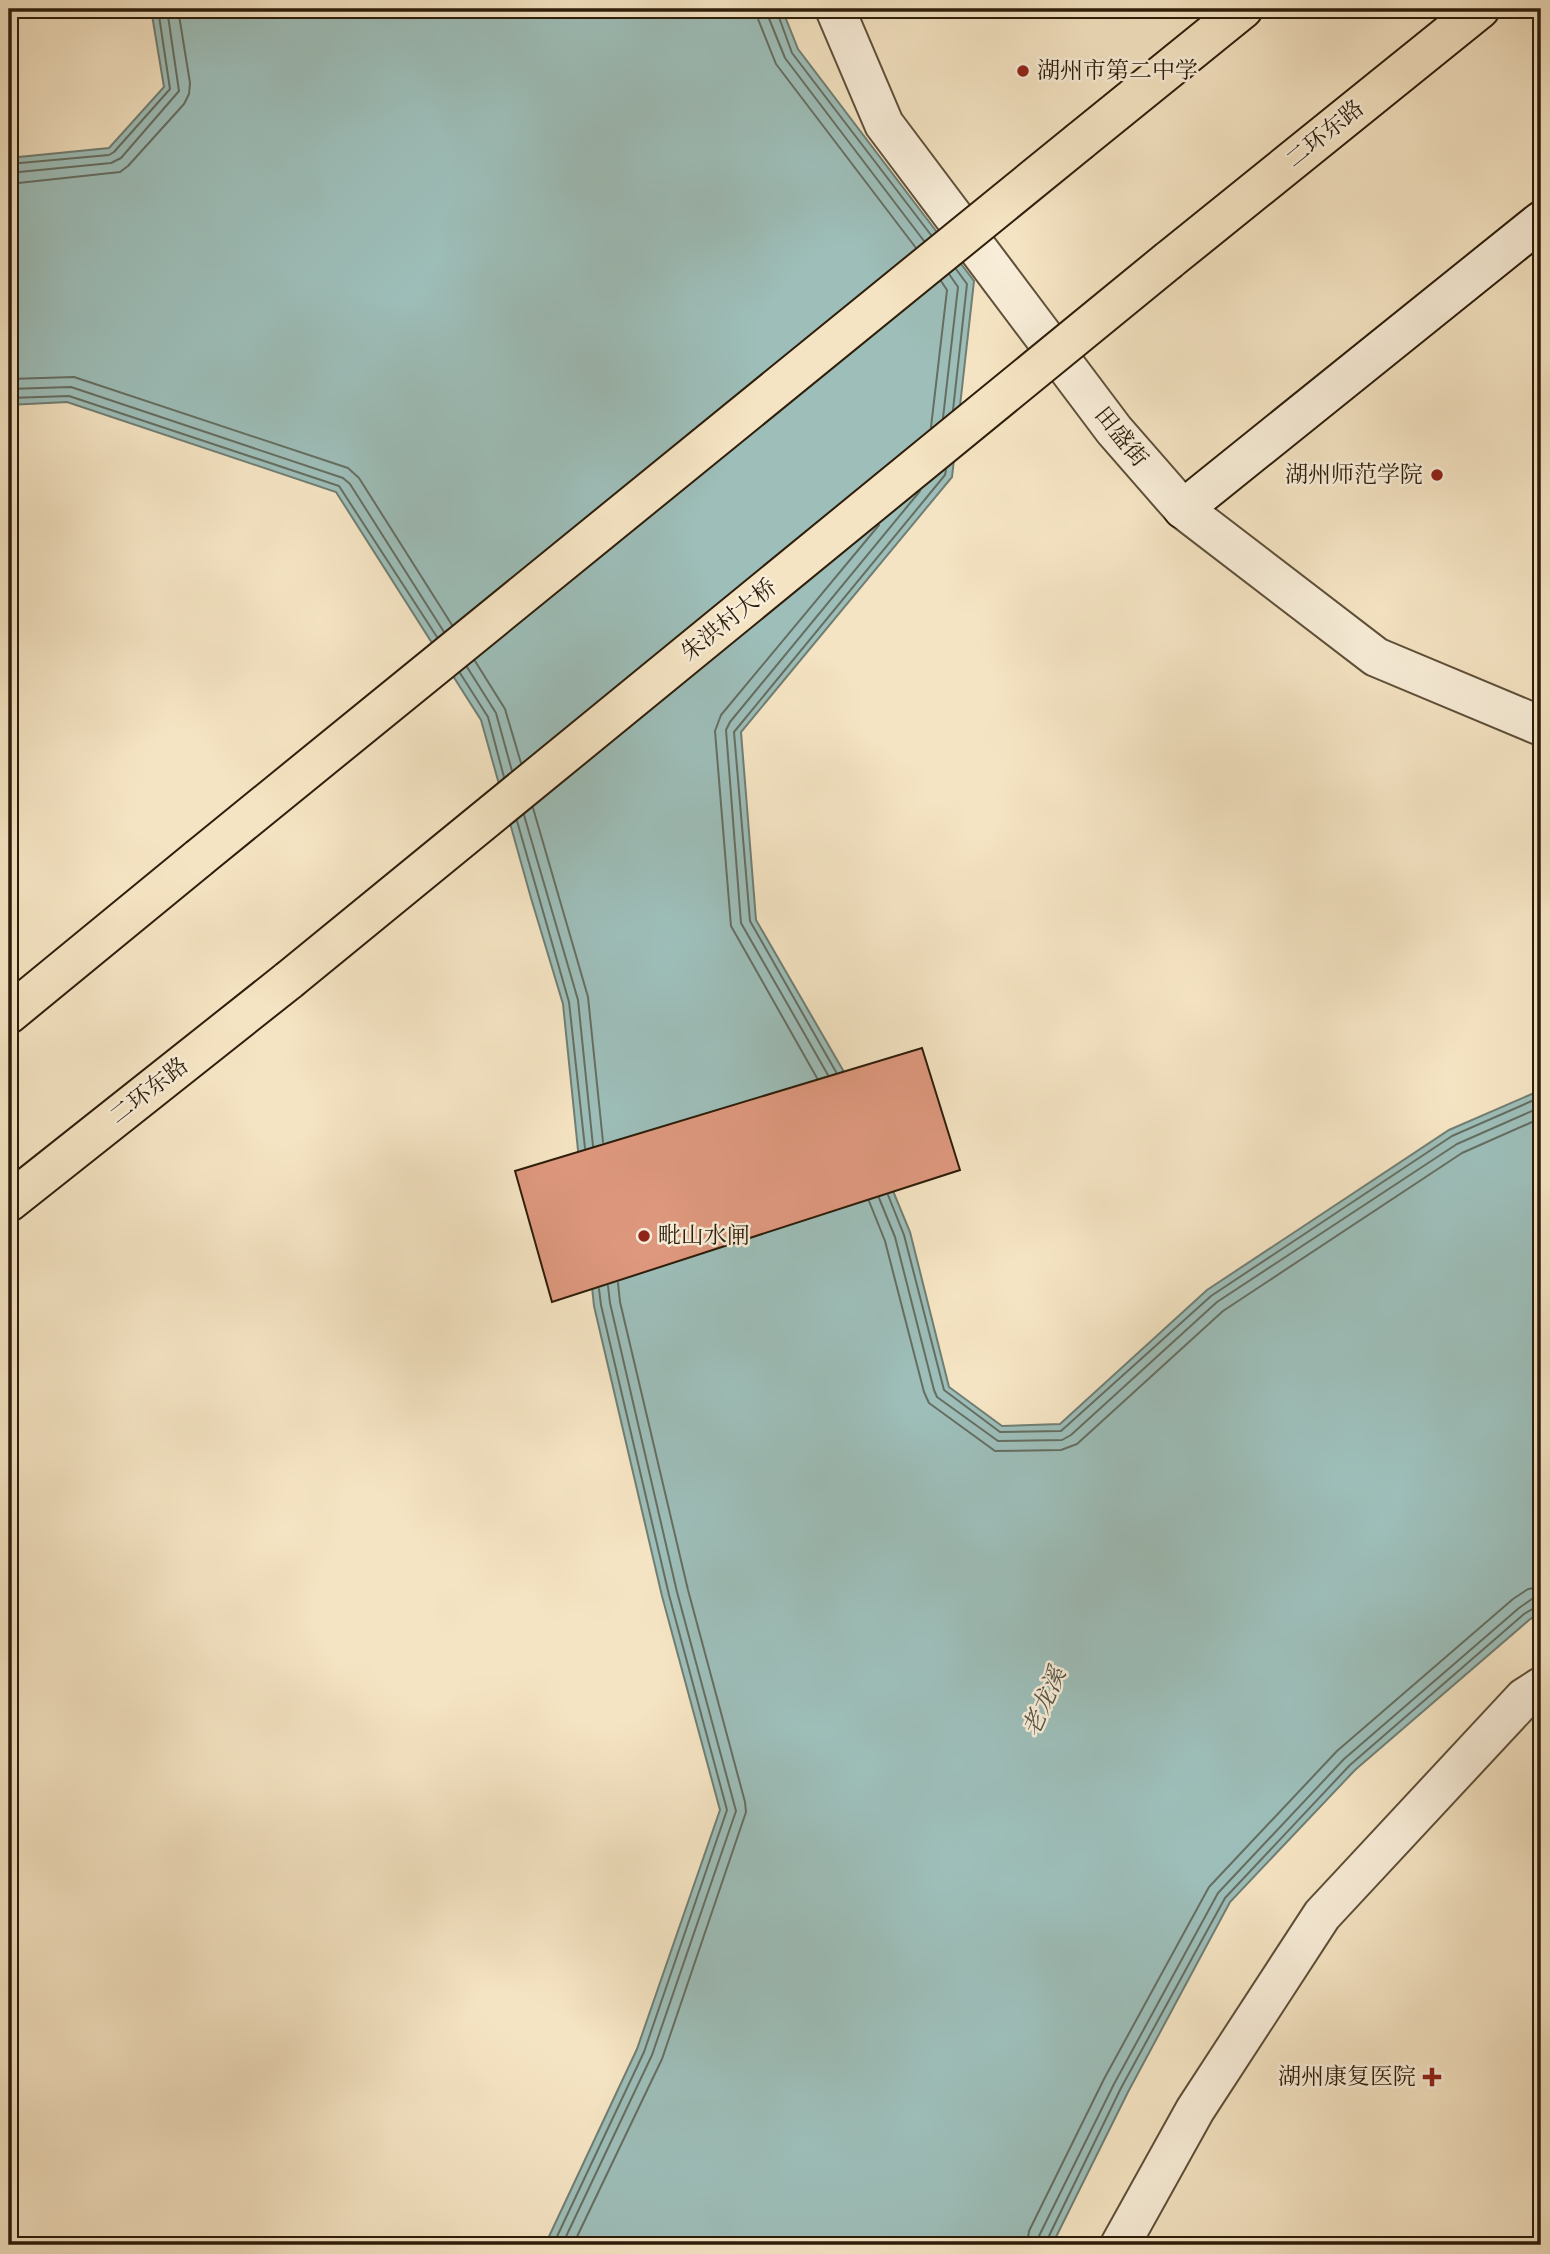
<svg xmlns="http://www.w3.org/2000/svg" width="1550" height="2254" font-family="'Libre Bodoni','Noto Serif SC',serif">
  <rect width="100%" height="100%" fill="#f5e4c3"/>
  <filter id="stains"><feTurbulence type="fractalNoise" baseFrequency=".00286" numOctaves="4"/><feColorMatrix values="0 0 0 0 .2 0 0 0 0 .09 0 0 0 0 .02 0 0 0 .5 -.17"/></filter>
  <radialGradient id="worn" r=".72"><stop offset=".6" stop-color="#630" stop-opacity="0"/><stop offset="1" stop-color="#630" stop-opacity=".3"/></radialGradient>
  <path fill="#9dbeb9" stroke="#707e73" stroke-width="2" d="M151 9H782L798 49 974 281 952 477 741 732 756 920 844 1072 910 1232 949 1387 1002 1426 1060 1424 1207 1290 1449 1130 1541 1090V1612L1529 1620 1355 1770 1230 1902 1128 2092 1052 2245H545L637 2049 720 1810 662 1596 594 1306 563 1004 531 898 481 720 336 492 67 402 9 405V158L109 148 164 87Z"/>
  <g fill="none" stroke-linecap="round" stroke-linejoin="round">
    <path stroke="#656e62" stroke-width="2" d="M757 9 758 19 776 64 916 248
      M767 9 768 16 785 58 924 241
      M776 9 792 53 931 235
      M9 164 109 155 114 152 170 89 158 9
      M9 173 111 163 121 158 179 91 167 9
      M9 184 120 172 128 166 184 104 189 94 190 83 178 9
      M9 379 74 377 348 468 359 478 452 625
      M9 389 71 387 343 478 350 484 444 632
      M9 398 69 396 339 486 437 637
      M953 410 967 284 956 269
      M943 418 958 287 949 274
      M931 427 947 290 941 281
      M475 661 505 709 521 763
      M467 667 496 713 512 771
      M460 673 488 717 504 777
      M533 808 588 997 603 1142
      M524 815 578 1000 593 1146
      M517 821 569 1002 585 1148
      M836 1072 750 921 734 732 945 475 946 470
      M828 1075 741 923 726 730 730 722 920 491
      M817 1078 731 926 715 731 721 715 879 525
      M888 1195 904 1235 944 1390 1000 1432 1061 1431 1211 1296 1452 1136 1541 1097
      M879 1198 895 1237 934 1390 937 1397 998 1441 1062 1440 1071 1435 1217 1302 1457 1144 1541 1107
      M869 1201 885 1241 924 1392 929 1403 995 1451 1061 1450 1077 1444 1223 1311 1462 1153 1541 1118
      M553 2245 644 2052 727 1810 669 1595 601 1305 599 1289
      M562 2245 652 2055 736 1811 677 1592 610 1303 608 1286
      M573 2245 662 2059 746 1812 745 1802 688 1590 620 1302 618 1283
      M1027 2245 1029 2231 1104 2079 1209 1887 1337 1751 1513 1599 1528 1589 1541 1587
      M1037 2245 1039 2236 1114 2084 1218 1893 1344 1759 1519 1608 1532 1599 1541 1598
      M1046 2245 1047 2240 1121 2088 1225 1898 1350 1765 1524 1614 1536 1607 1541 1606"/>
  </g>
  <path fill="#de987e" stroke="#2d1d0a" stroke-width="2" d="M922 1048 960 1170 552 1302 515 1171Z"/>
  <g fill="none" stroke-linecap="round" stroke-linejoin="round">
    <g stroke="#5f4f38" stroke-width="42">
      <path id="minor" d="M1120 2245 1195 2110 1322 1915 1524 1698 1541 1687"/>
    </g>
    <g stroke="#5f4f38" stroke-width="42">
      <path id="tertiary" d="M835 9 884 124 1114 430 1183 509 1376 657 1541 726"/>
    </g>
    <g stroke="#2d1d0a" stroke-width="42">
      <path id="secondary" d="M1183 509 1541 221"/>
    </g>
    <g stroke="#2d1d0a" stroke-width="42">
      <path id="primary" d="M1080 141 1243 9
        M1169 260 1480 9
        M9 1014 199 858
        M9 1202 289 980"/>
    </g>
    <use href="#minor" stroke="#f8edd8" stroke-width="38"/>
    <use href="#tertiary" stroke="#f8edd8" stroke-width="38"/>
    <use href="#secondary" stroke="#f8edd8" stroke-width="38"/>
    <use href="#primary" stroke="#f5e4c3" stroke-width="38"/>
    <g stroke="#2d1d0a" stroke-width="42" stroke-linecap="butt">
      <path id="primary-bridge" d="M199 858 1080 141
        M289 980 1169 260"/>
    </g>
    <use href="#primary-bridge" stroke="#f5e4c3" stroke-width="38"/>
  </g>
  <g fill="#8f2418" stroke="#f8edd8" stroke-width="2.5">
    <circle cx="1023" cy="71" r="7"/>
    <circle cx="1437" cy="475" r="7"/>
    <circle cx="644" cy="1236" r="7"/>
    <path d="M1428.5 2066.5h7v7h7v7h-7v7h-7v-7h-7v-7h7z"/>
  </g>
  <g text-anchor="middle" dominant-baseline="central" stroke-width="5" stroke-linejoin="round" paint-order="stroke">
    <g font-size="23" fill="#2d1d0a" stroke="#f8edd8" text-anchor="start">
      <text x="1037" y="71">湖州市第二中学</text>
      <text x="1423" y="475" text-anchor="end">湖州师范学院</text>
      <text x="658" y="1236">毗山水闸</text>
      <text x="1416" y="2077" text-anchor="end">湖州康复医院</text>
    </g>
    <g font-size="23" fill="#2d1d0a" stroke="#f8edd8">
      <text transform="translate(1325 134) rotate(-39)">二环东路</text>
      <text transform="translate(1121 437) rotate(51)">田盛街</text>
      <text transform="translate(729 620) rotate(-39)">朱洪村大桥</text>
      <text transform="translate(149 1091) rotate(-38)">二环东路</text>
    </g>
    <g font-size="24" font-style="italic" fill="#545547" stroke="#f8edd8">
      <text transform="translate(1045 1702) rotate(-66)">老龙溪</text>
    </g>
  </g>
  <rect width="1550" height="2254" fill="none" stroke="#f5e4c3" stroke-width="35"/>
  <rect x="10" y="10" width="1529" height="2233" fill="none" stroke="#2d1d0a" stroke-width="3.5"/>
  <rect x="18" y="18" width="1515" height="2219" fill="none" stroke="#2d1d0a" stroke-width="2"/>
  <rect width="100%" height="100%" filter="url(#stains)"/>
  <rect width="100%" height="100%" fill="url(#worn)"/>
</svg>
